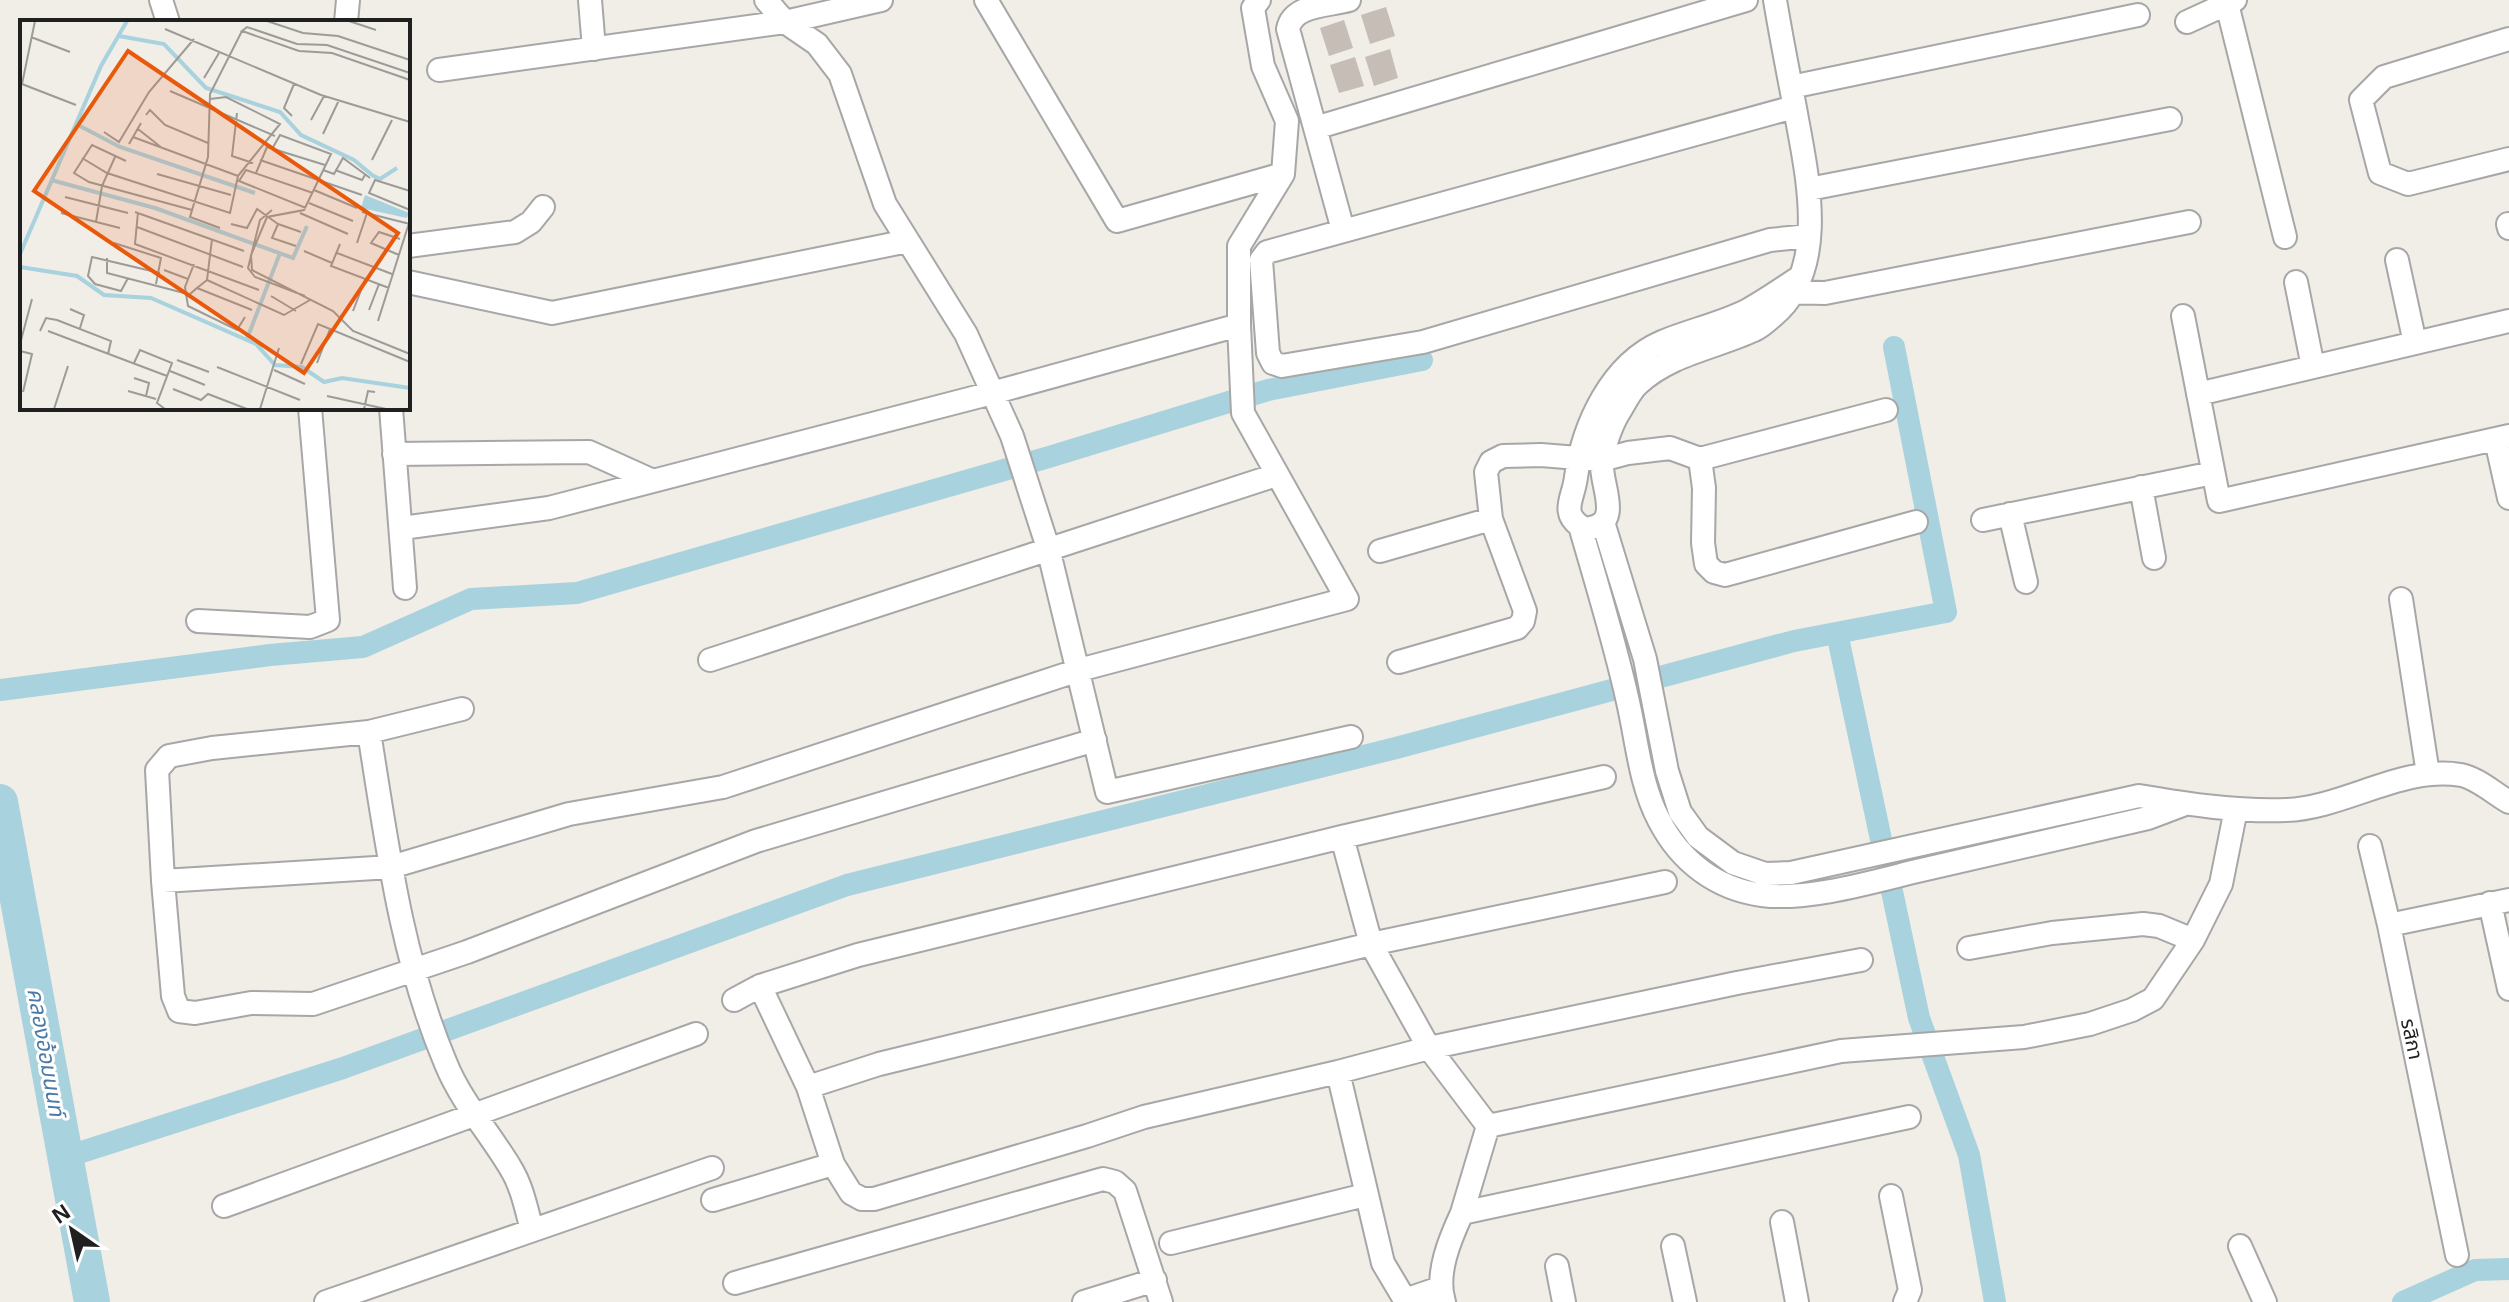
<svg xmlns="http://www.w3.org/2000/svg" width="2509" height="1302" font-family="Helvetica,'Noto Sans Thai',sans-serif">
  <rect width="100%" height="100%" fill="#f1ede7"/>
  <g fill="none" stroke-linecap="round" stroke-linejoin="round">
    <path stroke="#a8d2dd" stroke-width="22" d="M1837 633 1919 1018 1969 1155 1995 1302
      M0 690 270 655 363 647 471 599 577 593 1049 457 1268 390 1422 360
      M66 1157 343 1068 847 885 1396 748 1794 641 1946 612 1894 347
      M2403 1302 2475 1270 2509 1269"/>
    <path stroke="#a8d2dd" stroke-width="36" d="M0 802 92 1302"/>
  </g>
  <path fill="#c5bdb6" d="M1386 7 1395 36 1370 44 1361 15Z
    M1344 20 1353 48 1329 56 1320 28Z
    M1390 49 1398 78 1374 86 1365 57Z
    M1355 57 1364 86 1339 93 1330 65Z"/>
  <g fill="none" stroke-linecap="round" stroke-linejoin="round">
    <g stroke="#a7a7a7" stroke-width="26">
      <path id="minor" d="M161 0 168 22
        M590 0 594 49
        M766 0 785 22 817 44 840 74 885 204 966 334 1012 436 1048 548 1107 792 1351 737
        M986 0 1117 221 1283 174
        M2227 4 2285 237
        M346 22 348 0
        M2187 22 2235 0
        M2509 39 2384 77 2361 100 2380 173 2408 184 2509 159
        M439 70 785 22 881 0
        M1791 87 2138 15
        M1794 107 1267 252 1261 260 1268 353 1273 363 1282 366 1423 342 1770 240 1809 236
        M1315 128 1746 0
        M1809 189 2170 119
        M2508 224 2509 228
        M1343 230 1288 29C1293 4 1329 6 1349 0
        M408 246 515 232 531 222 543 207
        M2397 260 2415 343
        M1800 277C1783 288 1766 300 1748 310 1721 324 1690 330 1662 342 1611 364 1583 425 1576 477 1574 497 1560 512 1580 526 1597 585 1615 643 1628 702 1637 741 1640 784 1659 820 1680 861 1716 889 1762 895 1807 901 1872 882 1917 871 1994 854 2071 836 2148 818L2185 804
        M408 282 552 313 908 241
        M2296 282 2313 367
        M1781 292 1825 293 2189 222
        M2183 316 2219 501 2509 436
        M2198 394 2509 321
        M391 408 405 588
        M2496 440 2509 498
        M394 454 589 452 651 480
        M1700 459 1886 410
        M2141 487 2154 558
        M2010 514 2026 582
        M1983 520 2213 473
        M1603 522 1645 659 1667 771 1680 812 1698 837 1733 863 1765 874 1791 873 2139 796C2187 804 2237 812 2286 810 2344 808 2403 765 2461 775 2477 778 2495 794 2509 802
        M402 528 549 508 992 393 1239 325V246L1283 174 1287 121 1263 66 1253 8 1259 0
        M1590 528C1624 522 1599 483 1602 460 1604 446 1611 426 1618 414 1624 405 1630 391 1638 384 1670 354 1715 348 1754 330 1761 327 1767 321 1773 316 1831 268 1806 171 1795 108 1788 72 1781 36 1775 0
        M1380 551 1491 519
        M2401 599 2428 774
        M198 621 310 627 328 620 310 408
        M710 660 1276 475
        M1399 662 1517 628 1523 621 1525 611 1491 519 1486 472 1491 462 1503 456 1541 455 1602 460 1628 453 1670 448 1700 459 1704 488 1703 543 1706 564 1714 572 1725 575 1916 522
        M462 709 369 732 212 748 169 756 157 770 163 881 173 996 179 1011 195 1013 251 1003 313 1004 467 952 756 841 1095 740
        M369 732C387 844 401 958 446 1064 461 1101 489 1132 510 1167 522 1186 526 1208 532 1230
        M1342 837 1371 944 1429 1048 1488 1126 1462 1213
        M2370 846 2389 925
        M163 881 391 867 569 814 723 787 1079 670 1347 599 1243 413 1239 325
        M2490 903 2509 989
        M1969 948 2052 933 2143 924 2159 926 2193 940
        M760 986 808 1087 833 1164 851 1193 862 1199H874L1087 1136 1144 1117 1338 1072 1429 1048 1737 983 1861 960
        M734 1000 760 986 858 955 1342 837 1604 777
        M1338 1072 1383 1263 1405 1300 1440 1288
        M808 1087 879 1064 1371 944 1665 882
        M1488 1126 1841 1051 2024 1037 2090 1024 2132 1010 2153 999 2193 940 2221 884 2236 809
        M1891 1196 1910 1290 1905 1302
        M713 1200 833 1164
        M224 1206 696 1034
        M1782 1222 1797 1302
        M1171 1243 1365 1195
        M1673 1246 1685 1302
        M2240 1246 2265 1302
        M2457 1255 2389 925 2509 900
        M1557 1266 1564 1302
        M735 1283 1103 1179 1115 1182 1125 1191 1161 1302
        M326 1302 712 1168
        M1084 1302 1155 1280
        M1444 1302C1435 1274 1450 1239 1462 1213L1909 1117"/>
    </g>
    <use href="#minor" stroke="#fff" stroke-width="22"/>
  </g>
  <g text-anchor="middle" dominant-baseline="central" stroke-width="6" stroke-linejoin="round" paint-order="stroke">
    <g font-size="20" fill="#202020" stroke="#fff">
      <text transform="translate(2412 1039) rotate(78)">รสิกา</text>
    </g>
    <g font-size="22" font-style="italic" fill="#4a7aa8" stroke="#fff">
      <text transform="translate(46 1052) rotate(80)">คลองอ้อมนนท์</text>
    </g>
  </g>
  <g transform="translate(20 20)">
    <rect width="390" height="390" fill="#f1ede7"/>
    <path d="M345 175 389 193 387 198 341 188Z" fill="#a8d2dd"/>
    <path fill="none" stroke="#a8d2dd" stroke-width="4" d="M99 16 144 24 186 68 260 92 281 115 334 140 352 155 360 159 377 148M56 104 100 127 235 173M31 160 135 188 273 238 287 206M0 234 81 46 107 1M0 247 57 256 84 275 131 278 236 324 255 345 282 347 304 362 322 358 390 368M227 319 260 233"/>
    <path fill="none" stroke="#9d9b97" stroke-width="2" d="M15 1 2 64 56 85M247 1 283 13 318 16 390 40M329 1 356 10M145 9 301 75 390 102M11 17 50 32M390 53 307 25 277 24 227 7 222 11 279 31 312 33 390 60M184 58 199 33M150 71 255 116M217 93 212 136 233 143M126 95 130 90 145 105 188 123M272 96 264 88 274 64M291 100 304 76M118 109 142 128M84 112 99 122 129 72 174 19M303 114 319 80M113 117 218 156 260 104 206 77 190 79M109 124 121 103M252 129 260 115 311 134 284 190 247 197 231 235 232 250 313 291 333 311 390 334M62 138 87 153 210 193 218 156M240 140 342 175M352 140 372 100M106 141 72 125 54 153 69 162 172 190M303 150 314 154 323 138 350 158M315 150 342 160 345 155M236 153 247 127 305 145M137 154 211 175M294 170 337 188M390 171 355 160 349 173 390 190M45 177 108 193M289 183 333 201M286 188 219 161 226 150 293 173M252 190 240 200 228 248 235 257 285 276M115 192 224 231M118 192 115 224 239 270M342 192 390 204M41 193 100 208M280 193 328 214M76 202 82 166 95 137M211 204 227 208 237 189 258 204 252 218 276 226M258 204 281 212M117 207 223 247M200 208 170 197 188 137 190 74 222 11M94 223 141 238 136 264M337 223 347 193M320 224 311 246 369 268M284 231 312 243M317 233 372 254M379 235 351 223 359 212 380 219M87 238V253L164 273M174 244 165 267 168 286 217 310 225 297M144 250 168 259M108 258 101 271 75 264 68 256 72 237 140 253M187 260 264 295 290 280M177 268 187 260 192 219M170 274 177 268 232 290M251 276 276 291M50 289 64 295 60 308M349 290 359 264M333 291 345 260M358 301 389 203M20 311 26 298 37 300 91 321 88 334M28 311 147 356M0 324 12 279M0 331 12 334 3 372M157 340 189 352M114 343 120 330 152 343 137 383 145 389M297 343 310 309M281 344 298 304 390 342M197 347 280 380M254 350 285 364M150 351 185 365M114 358 129 363 126 376M153 369 181 380 188 374 227 389M108 371 136 379M307 376 366 389M34 389 48 346M240 389 259 328M344 389 348 371 355 372"/>
    <path fill="#e8590c" fill-opacity="0.15" stroke="#e8590c" stroke-width="4" d="M108 31 378 213 284 353 14 171Z"/>
    <rect width="390" height="390" fill="none" stroke="#202020" stroke-width="4"/>
  </g>
  <g transform="translate(72 1230) rotate(326)" stroke="#ffffff" stroke-width="6" paint-order="stroke">
  <path d="M0-6L14 30L0 20L-14 30Z" fill="#202020"/>
  <text y="-12" font-size="22" font-weight="bold" text-anchor="middle" fill="#202020">N</text>
  </g>
</svg>
